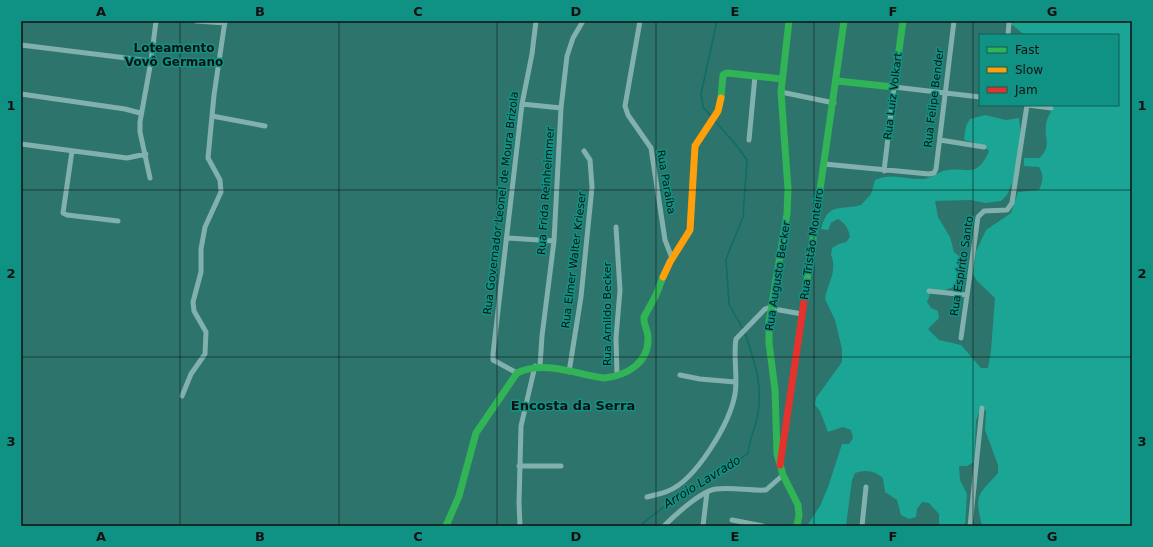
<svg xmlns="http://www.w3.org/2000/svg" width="1153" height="547" font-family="'DejaVu Sans',sans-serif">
  <rect width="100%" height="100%" fill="#2d746c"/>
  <path fill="#1aa594" d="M1004 21H1132V526H982C974 493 978 496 998 473V465L985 430 986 411 981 406 976 421 974 462 967 466H959L960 480 967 494 965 526H939V514L929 503 922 502 917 509 916 517 909 519 901 515 897 500 885 492 883 478C875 471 866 469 855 473L852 480 846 526H807L820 506 828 487 842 444H849L853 438 851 430 843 427 828 432 820 411 815 405 816 398 842 362V349L835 320 825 299C827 284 838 271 831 255L832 248 839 244 846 242 850 237C848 228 846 224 838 219L831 223 828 230 821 229C828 201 841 211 861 205L871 194 875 180C891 172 906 180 923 179 930 179 937 173 943 171 966 165 976 181 989 151L983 145 964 140 966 126 970 119 985 115 1006 120 1019 118 1021 135 1013 181 1007 195 1001 201 985 203 971 200 935 201 938 217 950 237 954 252 966 262C966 289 950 288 930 294L927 302 931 308 938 311 939 318 928 329 939 340 961 345 981 368H988L991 350 995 298 977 281 973 274 976 251 986 230 1011 213 1018 192 1039 190C1043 181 1044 175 1039 167L1024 166V158H1040C1052 144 1044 140 1046 125 1046 119 1052 111 1054 105H1118V35H1025L1007 21Z"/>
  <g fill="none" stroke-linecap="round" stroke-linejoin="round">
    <path stroke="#0c6e64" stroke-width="1.5" d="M711 116 703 107 701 94 717 21
      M715 121 737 146 747 160 743 217 726 259 729 304 743 329
      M640 526C672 496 714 481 748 453 749 443 752 435 755 426 765 392 756 365 745 333"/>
    <path stroke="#82b0ac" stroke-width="5" d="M196 21 225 23
      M640 21 625 106 628 115 651 148 665 240 672 258
      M1008 35 1009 23
      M21 45 151 61
      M781 92 834 103
      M21 94 125 109 140 113
      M522 104 561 108
      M1028 105 1051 108
      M212 116 265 126
      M749 140 755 76
      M940 140 984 147
      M21 144 127 158 146 154
      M72 151 63 213 67 215 118 221
      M824 164 929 174 934 173 936 169 954 21
      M884 171 894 87 980 97
      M150 178 140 132V122L151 61 156 21
      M616 227 620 290 616 338 617 376
      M507 238 554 241
      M929 291 967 295
      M961 338 978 217 984 211 1007 210 1012 203 1027 105
      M540 366 542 336 554 241 561 108 567 56 573 38 583 21
      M569 372 581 297 592 187 590 160 584 151
      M517 373 493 360V354L522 104 532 54 536 21
      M680 375 700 379 735 382
      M182 396 191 374 205 354 206 332 194 311 193 302 201 272V249L205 227 221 192 220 180 208 158 214 95 225 21
      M519 466H561
      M647 497C654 495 661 494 668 491 696 480 730 423 735 394 738 376 733 357 736 339L765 309 768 308 802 314
      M732 520 763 526
      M520 526 519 503 521 426 535 366
      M664 526C675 515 701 491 716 489 733 487 749 491 766 490L783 475
      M703 526 707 492
      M862 526 866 487
      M970 526 982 408"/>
    <path stroke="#30b455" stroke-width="7" d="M789 21 781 92 788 189 787 214 769 322V343L775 390 777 454 783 475 798 505 799 515 797 526
      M837 81 894 87 903 21
      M721 98 723 75 727 73 782 79
      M805 295 844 21
      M446 526 459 496 476 433 517 373C545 360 575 374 604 378 626 376 649 363 648 338 648 330 643 324 644 317L656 295 663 277"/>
    <path stroke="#ff9f0a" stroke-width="7" d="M663 277 670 262 690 230 695 146 718 111 721 98"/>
    <path stroke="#e5322d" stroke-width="7" d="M780 465 805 295"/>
  </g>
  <path fill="none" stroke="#111" stroke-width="1" stroke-opacity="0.55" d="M180 21V526M339 21V526M497 21V526M656 21V526M814 21V526M973 21V526M21 190H1132M21 357H1132"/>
  <g text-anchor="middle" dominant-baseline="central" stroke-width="3" stroke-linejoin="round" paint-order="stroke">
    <g font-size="11" fill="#111" stroke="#0f9283">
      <text transform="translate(893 96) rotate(-83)">Rua Luiz Volkart</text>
      <text transform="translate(934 98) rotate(-83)">Rua Felipe Bender</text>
      <text transform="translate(666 182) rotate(80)">Rua Paraíba</text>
      <text transform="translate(546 191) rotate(-86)">Rua Frida Reinheimmer</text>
      <text transform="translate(501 203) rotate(-83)">Rua Governador Leonel de Moura Brizola</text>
      <text transform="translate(812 244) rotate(-82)">Rua Tristão Monteiro</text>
      <text transform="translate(574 260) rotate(-83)">Rua Elmer Walter Krieser</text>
      <text transform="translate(962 266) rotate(-81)">Rua Espírito Santo</text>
      <text transform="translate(778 276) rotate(-81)">Rua Augusto Becker</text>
      <text transform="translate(607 314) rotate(-90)">Rua Arnildo Becker</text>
    </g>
    <g font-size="12" font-weight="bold" fill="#111" stroke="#0f9283">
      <text x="174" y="48">Loteamento<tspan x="174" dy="14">Vovô Germano</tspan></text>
    </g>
    <g font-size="12" font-style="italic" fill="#111" stroke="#0f9283">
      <text transform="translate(702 482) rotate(-32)">Arroio Lavrado</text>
    </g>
    <g font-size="13" font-weight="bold" fill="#111" stroke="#0f9283">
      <text x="573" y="405">Encosta da Serra</text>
    </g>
  </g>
  <rect width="1153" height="547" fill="none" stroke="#0f9283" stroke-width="44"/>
  <rect x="979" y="34" width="140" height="72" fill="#0f9283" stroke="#105e55"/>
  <rect x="987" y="47" width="20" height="6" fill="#30b455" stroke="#105e55"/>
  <text x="1015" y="54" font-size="12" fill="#111111">Fast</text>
  <rect x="987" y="67" width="20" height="6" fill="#ff9f0a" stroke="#105e55"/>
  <text x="1015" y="74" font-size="12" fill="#111111">Slow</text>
  <rect x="987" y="87" width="20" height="6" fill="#e5322d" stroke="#105e55"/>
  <text x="1015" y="94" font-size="12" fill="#111111">Jam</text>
  <rect x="22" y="22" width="1109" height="503" fill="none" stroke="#111" stroke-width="1.5"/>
  <g font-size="13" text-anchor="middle" font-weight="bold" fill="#111">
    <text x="101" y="16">A</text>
    <text x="260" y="16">B</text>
    <text x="418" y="16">C</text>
    <text x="576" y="16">D</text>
    <text x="735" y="16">E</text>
    <text x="893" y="16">F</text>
    <text x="1052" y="16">G</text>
    <text x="11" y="110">1</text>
    <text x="1142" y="110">1</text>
    <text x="11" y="278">2</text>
    <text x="1142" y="278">2</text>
    <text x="11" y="446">3</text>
    <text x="1142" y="446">3</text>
    <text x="101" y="541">A</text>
    <text x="260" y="541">B</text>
    <text x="418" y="541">C</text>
    <text x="576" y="541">D</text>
    <text x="735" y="541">E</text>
    <text x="893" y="541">F</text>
    <text x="1052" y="541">G</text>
  </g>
</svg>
